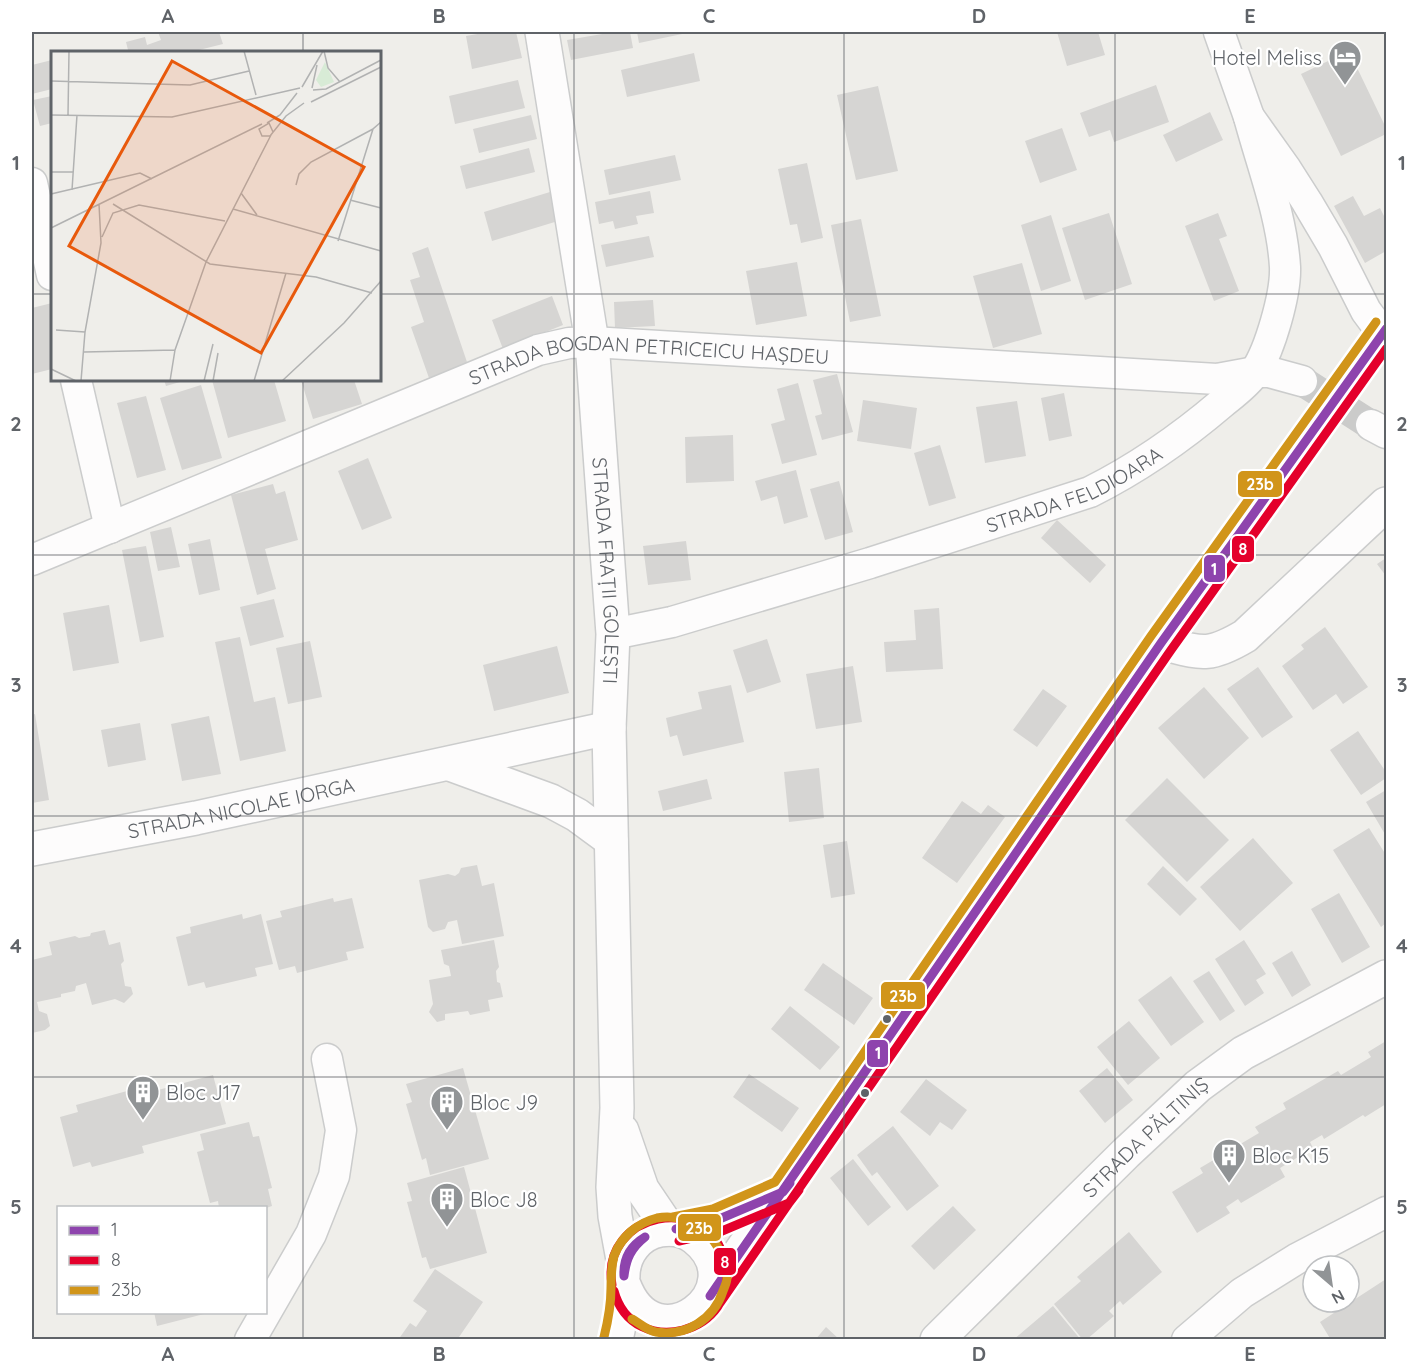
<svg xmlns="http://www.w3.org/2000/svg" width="1418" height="1371" font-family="Quicksand,sans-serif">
  <rect width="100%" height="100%" fill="#efeeea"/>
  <path fill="#d6d5d3" d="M158 32H219L223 44 191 52H121L128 50 126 42 145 37 147 45 161 40Z
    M489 32H516L522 58 472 69 466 36Z
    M614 32H630L633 48 571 60 567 40Z
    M637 32H687V33L639 43Z
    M1057 32H1098L1105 55 1067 66Z
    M1349 51 1386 128V134L1341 156 1301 74Z
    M694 53 700 81 627 97 621 70Z
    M52 60V89L32 94V65Z
    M518 80 525 108 455 124 449 96Z
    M1156 85 1169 122 1114 142 1110 130 1089 137 1080 113Z
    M878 86 898 171 856 180 837 95Z
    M52 96V123L40 126 33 100Z
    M1210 112 1223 140 1176 162 1163 135Z
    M531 115 537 139 479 153 473 129Z
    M1062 128 1077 170 1040 183 1025 141Z
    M529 148 535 172 466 189 460 166Z
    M675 155 681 180 609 195 604 170Z
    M807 163 823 238 801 243 797 224 790 225 778 169Z
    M650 191 654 213 636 216 638 224 615 229 613 221 599 224 595 202Z
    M550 192 558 221 492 241 484 212Z
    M1353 196 1364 216 1380 208 1386 220V251L1365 263 1334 206Z
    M1109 213 1132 284 1085 300 1062 228Z
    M1218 213 1227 236 1219 239 1239 291 1214 301 1185 226Z
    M1051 215 1071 281 1041 291 1021 225Z
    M861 219 881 316 850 322 831 225Z
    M649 236 654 257 606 267 601 245Z
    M428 247 468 365 429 378 411 327 424 322 410 280 420 277 412 253Z
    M797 262 807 316 756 325 746 271Z
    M1022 263 1042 334 993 348 973 276Z
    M552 296 563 325 503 349 492 320Z
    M653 300 655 326 615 328 614 302Z
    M52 303V369L32 374V308Z
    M837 374 853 432 822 440 815 416 822 414 813 380Z
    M164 380H187L166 386Z
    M212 380H274L286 421 228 438Z
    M301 380H354L362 404 313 419Z
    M798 383 817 455 782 464 771 424 785 420 777 389Z
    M201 385 222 458 182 470 160 398Z
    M1064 393 1072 436 1049 441 1041 398Z
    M146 396 166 470 137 478 117 403Z
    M863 400 917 408 911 449 857 441Z
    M1017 401 1026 456 985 463 976 407Z
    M733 435 734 481 686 483 685 437Z
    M940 445 956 498 929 506 914 453Z
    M368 458 392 518 362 530 338 471Z
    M796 470 808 517 784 524 777 496 761 501 755 481Z
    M839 481 853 532 825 540 810 489Z
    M273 484 276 494 285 491 298 540 265 549 276 589 257 595 231 495Z
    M1057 520 1106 565 1090 583 1041 538Z
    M171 527 180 567 158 571 150 532Z
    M210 539 220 590 199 595 188 544Z
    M686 541 691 580 648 585 643 546Z
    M146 546 164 637 140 642 122 550Z
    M1386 558V576L1377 564Z
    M274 599 284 637 250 646 240 607Z
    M109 605 119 663 73 671 63 613Z
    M939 608 943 669 886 672 884 642 916 640 914 610Z
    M1325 627 1368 687 1343 704 1336 694 1313 710 1282 666 1304 649 1301 645Z
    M240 637 254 702 275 697 286 751 240 761 215 642Z
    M767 639 781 682 747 693 733 650Z
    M310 641 322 697 288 704 276 648Z
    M557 646 569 693 494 711 483 665Z
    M853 666 862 722 816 729 806 674Z
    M1258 667 1293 717 1262 738 1227 689Z
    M731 685 744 742 683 756 677 735 670 737 666 718 702 709 698 692Z
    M1204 687 1249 738 1204 779 1158 728Z
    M1043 689 1067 706 1037 747 1013 730Z
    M35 714 49 800 32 803V715Z
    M209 716 221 774 182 781 171 724Z
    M140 723 146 760 108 767 101 730Z
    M1358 731 1386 772V778L1361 795 1330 750Z
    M819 768 824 818 789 822 784 772Z
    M1167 778 1229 840 1187 882 1125 820Z
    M707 779 712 799 663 811 658 791Z
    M1386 790V836L1366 802Z
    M962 801 981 814 988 805 1005 817 957 883 922 858Z
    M1369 828 1386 855V923L1381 927 1333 850Z
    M1253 838 1293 883 1240 931 1200 887Z
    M847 841 855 894 831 898 823 845Z
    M477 865 482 886 494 883 504 936 462 944 457 920 448 922 445 929 433 932 428 927 419 880 448 874 455 876 459 873 461 868Z
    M1163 866 1197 899 1180 916 1147 884Z
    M1339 893 1370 947 1342 963 1311 909Z
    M333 898 334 902 352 898 364 948 346 952 348 960 297 973 295 966 279 970 266 921 282 917 280 911Z
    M242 914 243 919 261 914 273 964 255 968 257 976 206 988 204 982 188 986 176 937 191 933 190 927Z
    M105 930 109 945 120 942 124 961 121 964 125 986 131 987 133 994 124 1003 115 999 92 1005 86 983 76 986 75 991 61 994V997L37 1002 39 1011 47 1014 50 1026 45 1030 32 1033V960L52 955 49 942 75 936 79 938 90 936 91 933Z
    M494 940 499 967 496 971 497 982 500 983 503 997 488 1000 490 1011 470 1015 468 1011 445 1014V1020L437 1022 429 1012 433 1004 429 980 451 976 449 966 444 964 441 950Z
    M1244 940 1266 974 1256 980 1264 993 1245 1006 1215 959Z
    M1292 951 1311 985 1292 997 1272 963Z
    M823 963 873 998 854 1025 804 990Z
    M1209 971 1235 1011 1220 1021 1193 981Z
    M1171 976 1204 1022 1171 1046 1138 1000Z
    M790 1006 840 1047 820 1070 771 1029Z
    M1129 1021 1160 1058 1128 1085 1097 1047Z
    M1386 1041V1104L1365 1117 1363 1115 1324 1139 1322 1135 1310 1142 1313 1148 1280 1168 1285 1177 1241 1203 1238 1199 1226 1207 1230 1213 1197 1233 1172 1192 1203 1173 1200 1168 1259 1133 1255 1127 1286 1109 1283 1103 1338 1071 1341 1075 1371 1057 1368 1052Z
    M463 1068 489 1159 430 1175 426 1158 422 1160 406 1104 412 1102 406 1084Z
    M1107 1068 1133 1100 1105 1123 1079 1091Z
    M749 1074 799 1108 782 1132 733 1097Z
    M213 1075 226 1124 142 1146 144 1153 92 1167 90 1162 73 1167 60 1117 78 1112 76 1105 127 1091 129 1098Z
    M926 1079 967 1110 952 1130 940 1122 930 1136 900 1112Z
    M249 1122 253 1137 259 1136 272 1188 268 1189 272 1206 266 1208H219L218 1201 210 1203 197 1152 204 1150 200 1134Z
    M893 1126 939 1186 907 1211 877 1172 872 1176 857 1155Z
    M853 1159 891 1207 868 1226 830 1178Z
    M464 1167 487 1253 430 1269 426 1257 422 1258 407 1202 412 1201 407 1183Z
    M953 1206 976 1230 934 1270 911 1246Z
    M1129 1232 1162 1272 1123 1305 1120 1301 1109 1311 1114 1316 1086 1340H1083L1054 1304 1081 1281 1077 1277Z
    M435 1269 483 1302 457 1340H398L410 1323 416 1327 427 1311 413 1301Z
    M1386 1279V1340H1331L1320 1322Z
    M1053 1306 1081 1340H1013Z
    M154 1312H208V1313L157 1326Z
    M826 1327 840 1340H815Z"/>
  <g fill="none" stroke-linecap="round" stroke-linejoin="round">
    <path stroke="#cbcbca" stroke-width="30" stroke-dasharray="30 15" stroke-linecap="butt" d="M1302 381 1371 425"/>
    <g stroke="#cbcccc" stroke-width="33">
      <g id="minor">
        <path d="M1219 32 1249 117 1286 169 1307 202 1333 246 1366 311 1383 334"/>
        <path d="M32 183 52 275"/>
        <path d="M76 380 110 528"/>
        <path d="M1371 425 1386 433"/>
        <path id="s1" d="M32 560 538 350 569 343 592 342 1217 379 1255 372H1269L1302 381"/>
        <path id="s2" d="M613 634 672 622 870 563 1090 492C1138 468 1181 438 1222 403 1233 394 1247 384 1255 372 1270 350 1286 294 1285 267 1282 216 1262 166 1249 117"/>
        <path d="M250 1340 311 1234 334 1176 341 1130 327 1059"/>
        <path d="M1187 1340 1242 1293 1298 1258 1386 1212"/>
      </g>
    </g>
    <g stroke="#cbcccc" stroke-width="36">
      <g id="tertiary">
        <path id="s3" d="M542 32 592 342 613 634 609 728 617 1108 613 1187 615 1216 624 1265"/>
        <path d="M1161 643C1201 653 1208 658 1245 636L1386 504"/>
        <path d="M450 764 551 801 577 815 611 840"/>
        <path id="s4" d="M32 849 196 818 609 728"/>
        <path d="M622 1131 642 1189 669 1229"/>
        <path id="s5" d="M937 1340 1126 1153 1198 1086 1243 1053 1386 977"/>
      </g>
    </g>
    <g stroke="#cacacb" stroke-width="36">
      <path id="secondary" d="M676 1229 717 1220 783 1192
        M710 1296 1161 643 1386 329
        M616 1340C620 1323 622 1306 623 1289 624 1285 622 1281 623 1276 623 1254 638 1234 660 1230 672 1228 685 1230 695 1238 758 1288 656 1369 624 1285"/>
    </g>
    <use href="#minor" stroke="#fdfcfc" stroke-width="30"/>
    <use href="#tertiary" stroke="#fdfcfc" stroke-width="33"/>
    <use href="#secondary" stroke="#fdfcfc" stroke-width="33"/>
    <g stroke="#fff" stroke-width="14">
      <path id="bus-1" d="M676 1229 717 1220 783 1192 790 1183
        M624 1276C623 1259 630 1246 645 1237
        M624 1276C626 1259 631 1248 645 1237
        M710 1296 1161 643 1386 329"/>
    </g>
    <g stroke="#fff" stroke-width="14">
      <path id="bus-2" d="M679 1241 722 1231 789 1203 799 1190
        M612 1285C600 1212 709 1190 725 1262 742 1334 633 1362 614 1291
        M720 1303 1171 650 1386 349"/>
    </g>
    <g stroke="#fff" stroke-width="14">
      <path id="bus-3" d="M673 1217 713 1209 775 1182 1151 636 1376 322
        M604 1337C608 1321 611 1304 611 1288 611 1277 611 1267 614 1256 621 1237 637 1223 657 1218 693 1211 726 1242 727 1278 727 1282 725 1286 723 1291 714 1319 686 1337 656 1332 648 1331 639 1323 632 1319"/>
    </g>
    <use href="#bus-1" stroke="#8e44ad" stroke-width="9"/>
    <use href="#bus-2" stroke="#e4002b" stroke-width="9"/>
    <use href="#bus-3" stroke="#d1951a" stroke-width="9"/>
  </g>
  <path fill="none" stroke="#5f6368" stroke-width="1.5" stroke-opacity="0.55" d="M303 32V52M574 32V1340M844 32V1340M1115 32V1340M32 294H52M380 294H1386M303 380V1340M32 555H1386M32 816H1386M32 1077H1386"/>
  <defs>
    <g id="hotel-pin" transform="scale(1.725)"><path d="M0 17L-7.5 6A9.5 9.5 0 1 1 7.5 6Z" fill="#919496" stroke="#fff"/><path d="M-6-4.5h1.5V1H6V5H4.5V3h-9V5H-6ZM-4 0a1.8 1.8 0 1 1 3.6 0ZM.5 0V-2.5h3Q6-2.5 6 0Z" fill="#fff"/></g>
    <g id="building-pin" transform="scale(1.725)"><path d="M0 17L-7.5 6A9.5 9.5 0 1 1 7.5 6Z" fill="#919496" stroke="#fff"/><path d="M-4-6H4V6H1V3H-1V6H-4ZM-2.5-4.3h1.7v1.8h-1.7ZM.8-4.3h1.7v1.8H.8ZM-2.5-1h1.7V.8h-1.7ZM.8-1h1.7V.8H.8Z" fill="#fff"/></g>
  </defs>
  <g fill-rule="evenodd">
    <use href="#hotel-pin" x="1345" y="57"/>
    <use href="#building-pin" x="143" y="1092"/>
    <use href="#building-pin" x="447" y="1102"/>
    <use href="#building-pin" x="1229" y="1155"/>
    <use href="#building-pin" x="447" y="1199"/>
  </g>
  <g fill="#5f6368" stroke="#fff" stroke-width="2">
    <circle cx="887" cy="1019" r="5"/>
    <circle cx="865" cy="1093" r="5"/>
  </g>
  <g text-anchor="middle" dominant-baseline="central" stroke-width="4.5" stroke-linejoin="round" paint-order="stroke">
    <g font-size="20" fill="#5f6368" stroke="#fff" text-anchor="start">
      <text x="1322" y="57" text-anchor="end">Hotel Meliss</text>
      <text x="166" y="1092">Bloc J17</text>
      <text x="470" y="1102">Bloc J9</text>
      <text x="1252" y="1155">Bloc K15</text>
      <text x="470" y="1199">Bloc J8</text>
    </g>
    <g font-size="20" fill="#5f6368" stroke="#fff">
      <text stroke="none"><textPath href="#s1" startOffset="657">STRADA BOGDAN PETRICEICU HAȘDEU</textPath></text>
      <text stroke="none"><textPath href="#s2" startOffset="484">STRADA FELDIOARA</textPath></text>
      <text stroke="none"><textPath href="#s3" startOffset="543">STRADA FRAȚII GOLEȘTI</textPath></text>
      <text stroke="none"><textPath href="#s4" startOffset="213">STRADA NICOLAE IORGA</textPath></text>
      <text stroke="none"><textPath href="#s5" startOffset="291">STRADA PĂLTINIȘ</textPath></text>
    </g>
  </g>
  <g transform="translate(51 51)">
    <rect width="330" height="330" fill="#efeeea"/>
    <path d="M274 11 283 31 270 36 265 29Z" fill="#d8ebd6"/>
    <path fill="none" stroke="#b1b2b2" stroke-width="1.5" d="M193 0 205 44M273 0 277 17 289 31M0 30 139 34 198 20M251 36 272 0M261 37 266 14M262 39 275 38 330 9M260 51 330 16M0 64 121 66 249 37M17 64 18 0M216 72 229 64 246 42M222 81 218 72 208 78 211 85H219L235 65 253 52M0 121H22M245 134 248 123 260 111 322 78M21 139 26 64M190 142 206 164M0 143 89 122 101 128M299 149 330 157M62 153 159 213 265 226 321 242M182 158 330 200M0 177 211 73M51 186 62 162 88 154 174 170M287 190 322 78 330 71M5 279 34 281M33 301 124 299M0 318 25 330M30 330 34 281 50 192 48 153M119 330 124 299 155 211 220 84M153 330 162 293M162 330 167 302M203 330 235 222M231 330 293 272 330 230"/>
    <path fill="#e8590c" fill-opacity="0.15" stroke="#e8590c" stroke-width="3" d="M121 10 313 116 210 302 18 195Z"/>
    <rect width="330" height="330" fill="none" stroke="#5f6368" stroke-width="3"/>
  </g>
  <g stroke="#fff" stroke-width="2">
    <rect x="1237" y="470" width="46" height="28" rx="6" fill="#d1951a"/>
    <rect x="1231" y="535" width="24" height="28" rx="6" fill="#e4002b"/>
    <rect x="1203" y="554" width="23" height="29" rx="6" fill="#8e44ad"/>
    <rect x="880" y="981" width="46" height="29" rx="6" fill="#d1951a"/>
    <rect x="866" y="1039" width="23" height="29" rx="6" fill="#8e44ad"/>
    <rect x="677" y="1213" width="45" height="29" rx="6" fill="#d1951a"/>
    <rect x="713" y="1247" width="24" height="29" rx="6" fill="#e4002b"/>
  </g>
  <g font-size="16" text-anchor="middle" font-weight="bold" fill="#fff">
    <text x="1260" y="490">23b</text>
    <text x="1243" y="555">8</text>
    <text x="1214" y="575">1</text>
    <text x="903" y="1002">23b</text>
    <text x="878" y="1059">1</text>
    <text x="699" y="1234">23b</text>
    <text x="725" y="1268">8</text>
  </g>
  <rect width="1418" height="1371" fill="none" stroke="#ffffff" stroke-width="66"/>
  <rect x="57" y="1206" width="210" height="108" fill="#ffffff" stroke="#bfc1c3" stroke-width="1.5"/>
  <rect x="69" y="1226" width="30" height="9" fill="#8e44ad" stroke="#bfc1c3" stroke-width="1.5"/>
  <text x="111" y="1236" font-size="18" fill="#5f6368">1</text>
  <rect x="69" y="1256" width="30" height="9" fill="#e4002b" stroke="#bfc1c3" stroke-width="1.5"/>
  <text x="111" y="1266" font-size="18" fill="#5f6368">8</text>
  <rect x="69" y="1286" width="30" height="9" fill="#d1951a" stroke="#bfc1c3" stroke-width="1.5"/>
  <text x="111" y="1296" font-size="18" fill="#5f6368">23b</text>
  <g transform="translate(1331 1284) rotate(151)"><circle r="28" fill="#ffffff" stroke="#bfc1c3" stroke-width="1.5"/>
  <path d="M0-4.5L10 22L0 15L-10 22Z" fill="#919496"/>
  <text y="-9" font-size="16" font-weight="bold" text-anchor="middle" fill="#5f6368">N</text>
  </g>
  <rect x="33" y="33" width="1352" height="1305" fill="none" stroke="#5f6368" stroke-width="2"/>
  <g font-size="20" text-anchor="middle" font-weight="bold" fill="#5f6368">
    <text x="168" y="23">A</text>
    <text x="439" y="23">B</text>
    <text x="709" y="23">C</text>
    <text x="979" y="23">D</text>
    <text x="1250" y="23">E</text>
    <text x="16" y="170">1</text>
    <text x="1402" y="170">1</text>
    <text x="16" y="431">2</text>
    <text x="1402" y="431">2</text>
    <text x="16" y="692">3</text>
    <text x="1402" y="692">3</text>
    <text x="16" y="953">4</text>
    <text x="1402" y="953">4</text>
    <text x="16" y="1214">5</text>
    <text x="1402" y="1214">5</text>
    <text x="168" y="1361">A</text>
    <text x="439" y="1361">B</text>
    <text x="709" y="1361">C</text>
    <text x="979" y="1361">D</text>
    <text x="1250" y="1361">E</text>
  </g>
</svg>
